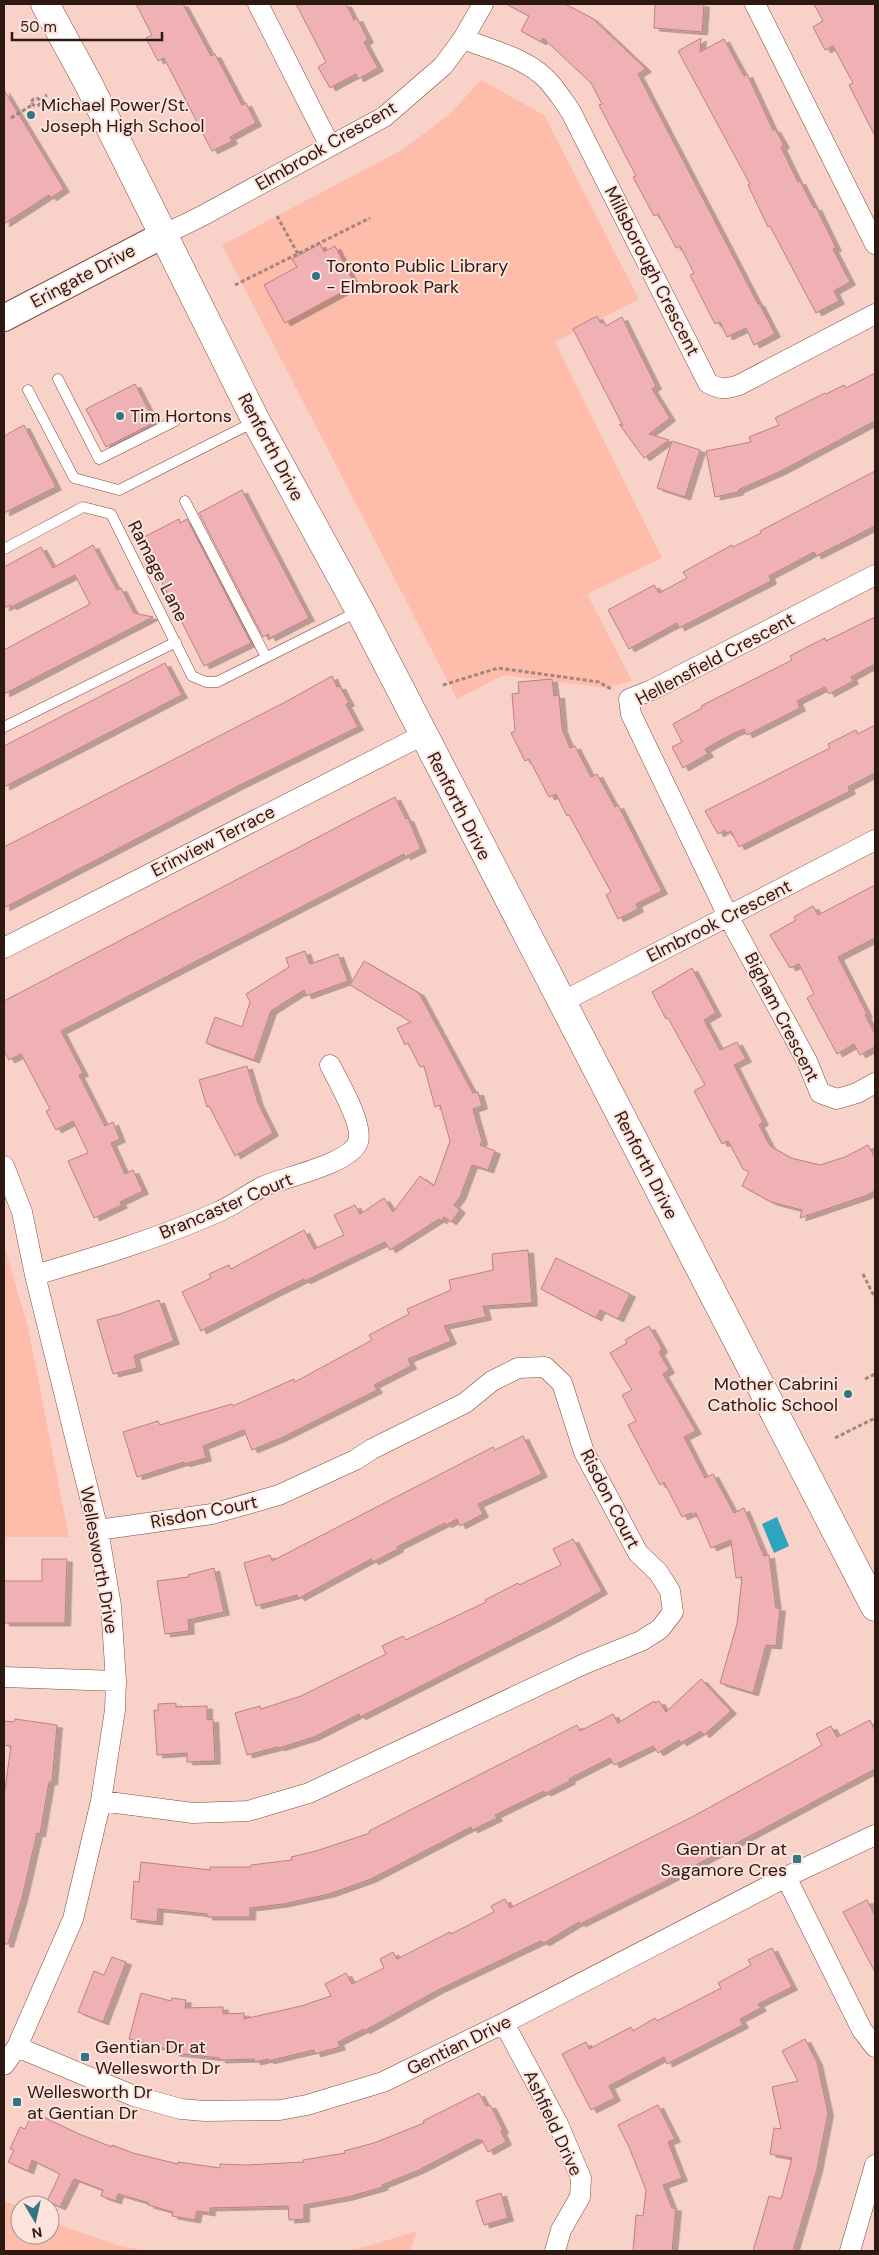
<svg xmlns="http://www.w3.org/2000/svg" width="879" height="2255" font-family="'DM Sans',sans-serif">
  <defs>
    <filter id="shadow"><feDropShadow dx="5.5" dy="3" stdDeviation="0" flood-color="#0004"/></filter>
  </defs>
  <rect width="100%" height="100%" fill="#f8d2c8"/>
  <path fill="#febcaa" d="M481 80 544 115 639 299 555 342 662 558 587 594 632 681 606 688 504 675 457 699 222 245 402 150 449 115Z
    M4 1245 28 1327 69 1537H4Z
    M4 2200 20 2208V2235H50V2221L116 2245 146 2251H4Z
    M417 2231 410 2251H343L368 2246Z"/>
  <path fill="#2fa4bd" d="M777 1517 789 1546 774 1553 762 1524Z"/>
  <path fill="#f0b1b4" stroke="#bb8083" filter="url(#shadow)" d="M136 4H183L211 56 215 54 242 105 246 103 256 123 230 137 232 141 212 151 164 58 158 61 146 38 152 35Z
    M296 4H346L354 20 357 18 368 40 364 42 378 68 358 79 356 74 330 88 318 67 326 62Z
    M506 4H565L592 18 646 69 638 74 758 304 759 303 775 334 754 345 746 328 727 337 720 322 715 324 690 275 694 273 680 246 676 248 658 214 654 216 633 177 636 176 599 105 602 104 591 83 543 38 541 42 521 31 529 16Z
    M655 4H704L702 32 654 28Z
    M814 4H875V136L849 85 853 83 833 46 825 50 813 27 823 21Z
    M701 38 700 52 724 39 744 76 747 74 773 130 775 129 784 145 781 147 798 182 800 181 814 208 816 207 836 248 833 249 850 282 834 291 839 301 816 313 770 226 768 227 748 185 750 184 678 51Z
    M4 90 64 189 51 198 49 195 4 224Z
    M320 244 324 252 335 246 355 285 285 323 264 285 297 267 292 259Z
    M597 316 601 323 604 322 606 326 622 317 656 386 652 389 670 418 649 434 669 440 644 458 619 424 623 426 573 329Z
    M875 373V421L781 471 738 490V492L715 497 706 451 751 442 749 437 779 425 775 418 825 393 826 394 844 385 846 388Z
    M135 384 155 422 106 447 86 409Z
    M24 425 56 487 4 513V436Z
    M672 441 700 450 685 497 657 488Z
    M875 471V526L816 556 814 552 769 576 771 581 679 628 677 623 629 649 608 610 654 585 659 593 687 578 683 572 732 545 733 547 761 533 760 531Z
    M242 490 309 618 270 638 268 634 263 637 199 513Z
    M179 519 180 523 187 519 251 643 204 666 140 539Z
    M93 545 117 590 121 588 134 613 153 617 4 694V650L90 604 75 575 11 607 10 605 4 608V567L41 547 53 568Z
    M875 617V664L851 677 853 681 829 694 825 687 797 701 800 708 747 735 744 729 734 733 705 749 708 754 683 768 672 747 682 742 673 724 702 708 701 706 792 660 790 656 805 648 825 638 826 641Z
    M165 663 182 695 4 787V746Z
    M332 676 337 687 340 686 349 703 346 704 358 727 238 786 4 908V847L289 700Z
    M552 679 554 696 559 695 562 729 570 748 575 746 591 777 597 774 615 807 618 805 662 891 636 904 638 909 618 919 606 895 611 892 569 815 567 816 556 794 549 797 529 759 525 761 511 733 515 731 512 694 519 693 518 682Z
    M875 725V773L848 787 850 791 739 847 731 831 727 833 725 830 718 834 705 811 830 748 828 744 856 730 858 734Z
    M395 797 406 819 408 818 421 849 405 857 404 854 61 1031 83 1073 79 1075 105 1126 113 1122 120 1139 111 1143 125 1174 133 1170 143 1191 120 1202 122 1205 94 1218 68 1161 88 1153 73 1121 56 1130 46 1111 50 1109 21 1054 9 1060 4 1051V1001Z
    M875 885V938L838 957 867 1014 865 1015 875 1034V1047L860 1055 854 1044 837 1054 807 998 814 994 799 964 790 968 770 935 796 920 794 917 813 906 818 915Z
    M305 951 310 964 338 954 348 981 306 996 304 990 271 1011 254 1060 206 1043 215 1017 242 1027 250 1002 246 994 289 967 286 958Z
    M364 961 419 993 473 1093 478 1092 482 1106 473 1109 482 1141 480 1145 495 1151 488 1170 472 1165 460 1197 454 1205 460 1210 451 1222 444 1217 441 1221 439 1219 390 1250 385 1242 305 1281 304 1279 275 1293 201 1331 182 1292 211 1278 209 1274 229 1265 231 1269 304 1230 314 1249 344 1235 334 1215 355 1205 360 1214 384 1198 393 1212 420 1176 434 1186 450 1141 440 1105 435 1107 424 1066 420 1067 408 1043 405 1045 397 1028 411 1022 350 985Z
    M692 968 716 1013 704 1020 720 1050 737 1042 746 1059 734 1065 763 1122 759 1125 770 1146 791 1158 820 1165 845 1157 868 1145 875 1158V1191L865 1196 800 1218 802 1210 771 1202 742 1186 749 1172 743 1169 728 1141 722 1144 694 1091 705 1085 668 1018 666 1019 652 992Z
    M247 1066 258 1103 273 1133 235 1156 209 1106 207 1107 199 1080Z
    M528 1250 532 1303 483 1306 486 1317 444 1326 451 1341 408 1359 411 1366 374 1385 377 1390 281 1438 252 1450 244 1430 203 1446 206 1458 184 1464V1462L137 1477 123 1432 158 1421 160 1425 232 1404 233 1406 294 1379 295 1382 372 1340 369 1335 409 1314 407 1309 451 1290 449 1280 493 1270 492 1254Z
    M556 1258 630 1294 618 1319 600 1310 596 1318 541 1289Z
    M159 1300 174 1341 134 1356 137 1368 113 1374 97 1320 120 1314Z
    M649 1326 661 1347 662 1350 659 1352 669 1370 663 1374 696 1431 684 1437 705 1478 713 1474 734 1513 744 1508 764 1556 769 1555 776 1608H780L776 1646 766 1645 753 1693 720 1683 737 1624 742 1577 736 1578 731 1540 711 1548 696 1513 692 1515 691 1513 682 1517 664 1482 660 1485 628 1425 636 1421 622 1395 632 1390 610 1353 627 1343 625 1340Z
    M523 1436 542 1474 478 1504 483 1514 460 1526 457 1519 446 1525 445 1523 397 1547 398 1549 373 1562 371 1559 299 1598 297 1595 256 1606 244 1563 270 1555 272 1561 493 1447 495 1450Z
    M573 1539 602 1591 553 1619 360 1717 359 1714 314 1737 279 1748 278 1747 247 1755 235 1713 260 1706 261 1709 301 1696 386 1654 382 1646 403 1636 406 1640 486 1602 485 1600 518 1583 519 1585 561 1565 553 1549Z
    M42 1559H67L65 1623H4V1581H42Z
    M214 1568 224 1612 188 1620 189 1631 165 1634 157 1581 189 1577 188 1575Z
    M701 1679 731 1711 704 1735 701 1731 681 1743 679 1740 658 1753 653 1746 614 1765 610 1758 569 1779 570 1781 548 1792 545 1793 544 1791 495 1815 497 1818 472 1830 471 1827 371 1879 329 1894 283 1904 250 1908V1917H207V1914L158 1909 157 1922 131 1919 134 1881 139 1882 141 1862 210 1870V1867H251V1865L292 1860 291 1857 316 1851 370 1833 369 1831 577 1725 580 1731 613 1714 618 1723 654 1701 655 1703 659 1701 666 1712Z
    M176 1703V1707L207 1706V1720L213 1719 215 1761 187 1762V1753L157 1755 154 1710 158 1711V1704Z
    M15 1719 57 1725 52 1782H49L40 1834 37 1833 22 1898 8 1944H4V1796L11 1746 4 1745V1721L14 1722Z
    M870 1720 875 1731V1769L666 1881 580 1924 579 1922 544 1943 541 1941 438 1990 364 2031V2029L338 2042 340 2047 315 2054 314 2050 268 2061V2059L255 2062 254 2059 220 2060V2058L174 2053V2051L129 2039 141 1993 171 2001 172 1998 186 2000 185 2008 223 2007V2014L244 2013V2019L301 2006 331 1996 325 1984 346 1973 352 1984 384 1968 380 1959 393 1952 397 1959 450 1932 451 1934 494 1912 491 1906 505 1899 510 1908 692 1817 805 1755 822 1745 816 1734 831 1726 837 1737Z
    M867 1900 875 1916V1972L843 1912Z
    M772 1948 792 1987 758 2004 761 2008 740 2019 743 2025 667 2064 664 2057 609 2086 615 2098 591 2110 562 2054 586 2042 589 2049 631 2027 633 2031 655 2018 657 2021 721 1988 718 1983 751 1965 748 1960Z
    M112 1957 126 1962 103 2022 78 2012 94 1971 104 1975Z
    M805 2039 817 2062 828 2113 817 2169 793 2251H753L769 2196 781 2199 792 2158 770 2154 774 2128 781 2129 772 2087 798 2081 782 2051Z
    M479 2093 486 2106 490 2105 492 2108 503 2130 501 2131 506 2142 488 2152 482 2140 479 2141 478 2139 419 2170 382 2185 383 2187 348 2197 304 2205V2219L289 2220 288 2206 210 2208V2213L197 2211 195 2220 172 2216 173 2212 148 2205 149 2203 118 2194 116 2201 101 2196 103 2190 74 2179 60 2207 47 2201 60 2174 32 2160 28 2171 8 2162 14 2150 10 2149 20 2127 25 2129 33 2112 79 2134 112 2147V2145L133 2153 178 2164V2162L220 2168V2164L246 2165 304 2162 303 2160 345 2153 344 2151 374 2143 424 2123 423 2121Z
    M658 2105 675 2139 668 2142 682 2178 663 2185 672 2208H676L672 2251H633L636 2215 643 2216 646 2190 629 2147 618 2125Z
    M501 2193 508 2218 484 2225 476 2201Z"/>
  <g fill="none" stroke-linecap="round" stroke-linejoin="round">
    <g stroke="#804c3e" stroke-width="11">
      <path id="service" d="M58 379 99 459 175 421
        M28 390 74 478 119 490 256 421
        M185 501 266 657
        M4 549 83 507 111 514 192 676 206 682H217L359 611
        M4 727 176 642"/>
    </g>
    <g stroke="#804c3e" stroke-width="21">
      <path id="minor" d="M258 4 330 146
        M755 4 875 244
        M463 39C489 49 521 57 542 75 554 85 562 99 571 112L708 383C719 390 727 389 739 385L875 314
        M163 235 200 217 384 117 443 66 463 39 483 4
        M875 575 652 690 629 699 631 714 728 916 807 1061 820 1093 837 1099 857 1093 875 1083
        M4 948 423 735
        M562 1002 875 840
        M4 1166 22 1212 35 1275 98 1530 111 1606 116 1681 115 1710 101 1801 73 1919 17 2047 4 2065
        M35 1275C97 1257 159 1238 218 1212 234 1205 248 1194 264 1186 285 1177 350 1164 358 1142 364 1125 338 1081 330 1065
        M98 1530 212 1514 279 1495 355 1460 372 1449 465 1403 492 1381 518 1368 545 1367 562 1383 584 1452 638 1553 658 1572 670 1591 673 1612 660 1629 641 1641 584 1664 309 1793 248 1811 193 1813 101 1801
        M4 1677 116 1681
        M786 1877 862 2030 875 2047
        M504 2023 558 2124 581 2178 580 2197 561 2230 555 2251
        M17 2047 134 2096 181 2109 205 2111 280 2110 307 2105 383 2082 504 2023 786 1877 875 1835
        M850 2251 875 2165"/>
    </g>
    <g stroke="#804c3e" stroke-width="28">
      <path id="tertiary" d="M4 318 163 235"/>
    </g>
    <g stroke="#804c3e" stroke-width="29">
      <path id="secondary" d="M45 4 87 81 256 421 360 611 875 1607"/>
    </g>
    <path stroke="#a4857d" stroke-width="3" stroke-dasharray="4 2.5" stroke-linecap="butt" d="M32 102a4 4 0 1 1 8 0a4 4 0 1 1-8 0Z
      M40 100 47 95
      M11 118 32 105
      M277 216 298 254
      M235 285 370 218
      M443 685 498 668 599 682 613 690
      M863 1274 875 1298
      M865 1379 875 1374
      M835 1438 875 1418"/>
    <use href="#service" stroke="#fff" stroke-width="10"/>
    <use href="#minor" stroke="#fff" stroke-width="20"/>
    <use href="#tertiary" stroke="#fff" stroke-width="26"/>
    <use href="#secondary" stroke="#fff" stroke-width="28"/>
  </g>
  <g fill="#327686" stroke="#fce3dc" stroke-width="2">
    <circle cx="31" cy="115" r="5"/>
    <circle cx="316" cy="276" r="5"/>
    <circle cx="120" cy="416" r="5"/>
    <circle cx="848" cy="1394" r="5"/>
    <rect x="792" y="1854" width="10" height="10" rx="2.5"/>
    <rect x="80" y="2052" width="10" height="10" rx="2.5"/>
    <rect x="12" y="2097" width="10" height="10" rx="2.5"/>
  </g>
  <g text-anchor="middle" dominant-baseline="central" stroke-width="4" stroke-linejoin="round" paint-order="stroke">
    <g font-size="18" fill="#2d1812" stroke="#fce3dc" text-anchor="start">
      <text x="41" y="105">Michael Power/St.<tspan x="41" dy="21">Joseph High School</tspan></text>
      <text x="326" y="266">Toronto Public Library<tspan x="326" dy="21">- Elmbrook Park</tspan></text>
      <text x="130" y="416">Tim Hortons</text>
      <text x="838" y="1384" text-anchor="end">Mother Cabrini<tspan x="838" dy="21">Catholic School</tspan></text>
      <text x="787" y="1849" text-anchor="end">Gentian Dr at<tspan x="787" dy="21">Sagamore Cres</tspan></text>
      <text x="95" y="2047">Gentian Dr at<tspan x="95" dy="21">Wellesworth Dr</tspan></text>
      <text x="27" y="2092">Wellesworth Dr<tspan x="27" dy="21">at Gentian Dr</tspan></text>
    </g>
    <g font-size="18" fill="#2d1812" stroke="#fce3dc">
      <text transform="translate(326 146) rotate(-30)">Elmbrook Crescent</text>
      <text transform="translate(652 271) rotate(63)">Millsborough Crescent</text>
      <text transform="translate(83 276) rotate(-28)">Eringate Drive</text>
      <text transform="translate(271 447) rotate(62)">Renforth Drive</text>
      <text transform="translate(158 571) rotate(63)">Ramage Lane</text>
      <text transform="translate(715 659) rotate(-28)">Hellensfield Crescent</text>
      <text transform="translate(459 806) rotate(63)">Renforth Drive</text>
      <text transform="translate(213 841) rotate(-27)">Erinview Terrace</text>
      <text transform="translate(719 921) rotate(-27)">Elmbrook Crescent</text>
      <text transform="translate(782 1017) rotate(63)">Bigham Crescent</text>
      <text transform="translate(646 1165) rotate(63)">Renforth Drive</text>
      <text transform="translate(226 1206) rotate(-23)">Brancaster Court</text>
      <text transform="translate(610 1499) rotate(63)">Risdon Court</text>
      <text transform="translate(204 1512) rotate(-11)">Risdon Court</text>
      <text transform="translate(99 1560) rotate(80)">Wellesworth Drive</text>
      <text transform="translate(459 2045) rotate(-26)">Gentian Drive</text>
      <text transform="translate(553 2123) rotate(65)">Ashfield Drive</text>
    </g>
  </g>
  <rect width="879" height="2255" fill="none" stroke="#2d1812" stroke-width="10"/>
  <g transform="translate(35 2220) rotate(171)"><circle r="24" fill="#fce3dc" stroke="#a9928b"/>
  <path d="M0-4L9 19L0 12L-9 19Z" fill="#327686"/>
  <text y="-8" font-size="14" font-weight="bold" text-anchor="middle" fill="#2d1812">N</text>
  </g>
  <path d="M12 32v8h150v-8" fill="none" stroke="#2d1812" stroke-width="2.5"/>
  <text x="20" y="32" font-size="15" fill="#2d1812" stroke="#fce3dc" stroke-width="4" paint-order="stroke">50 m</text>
</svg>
